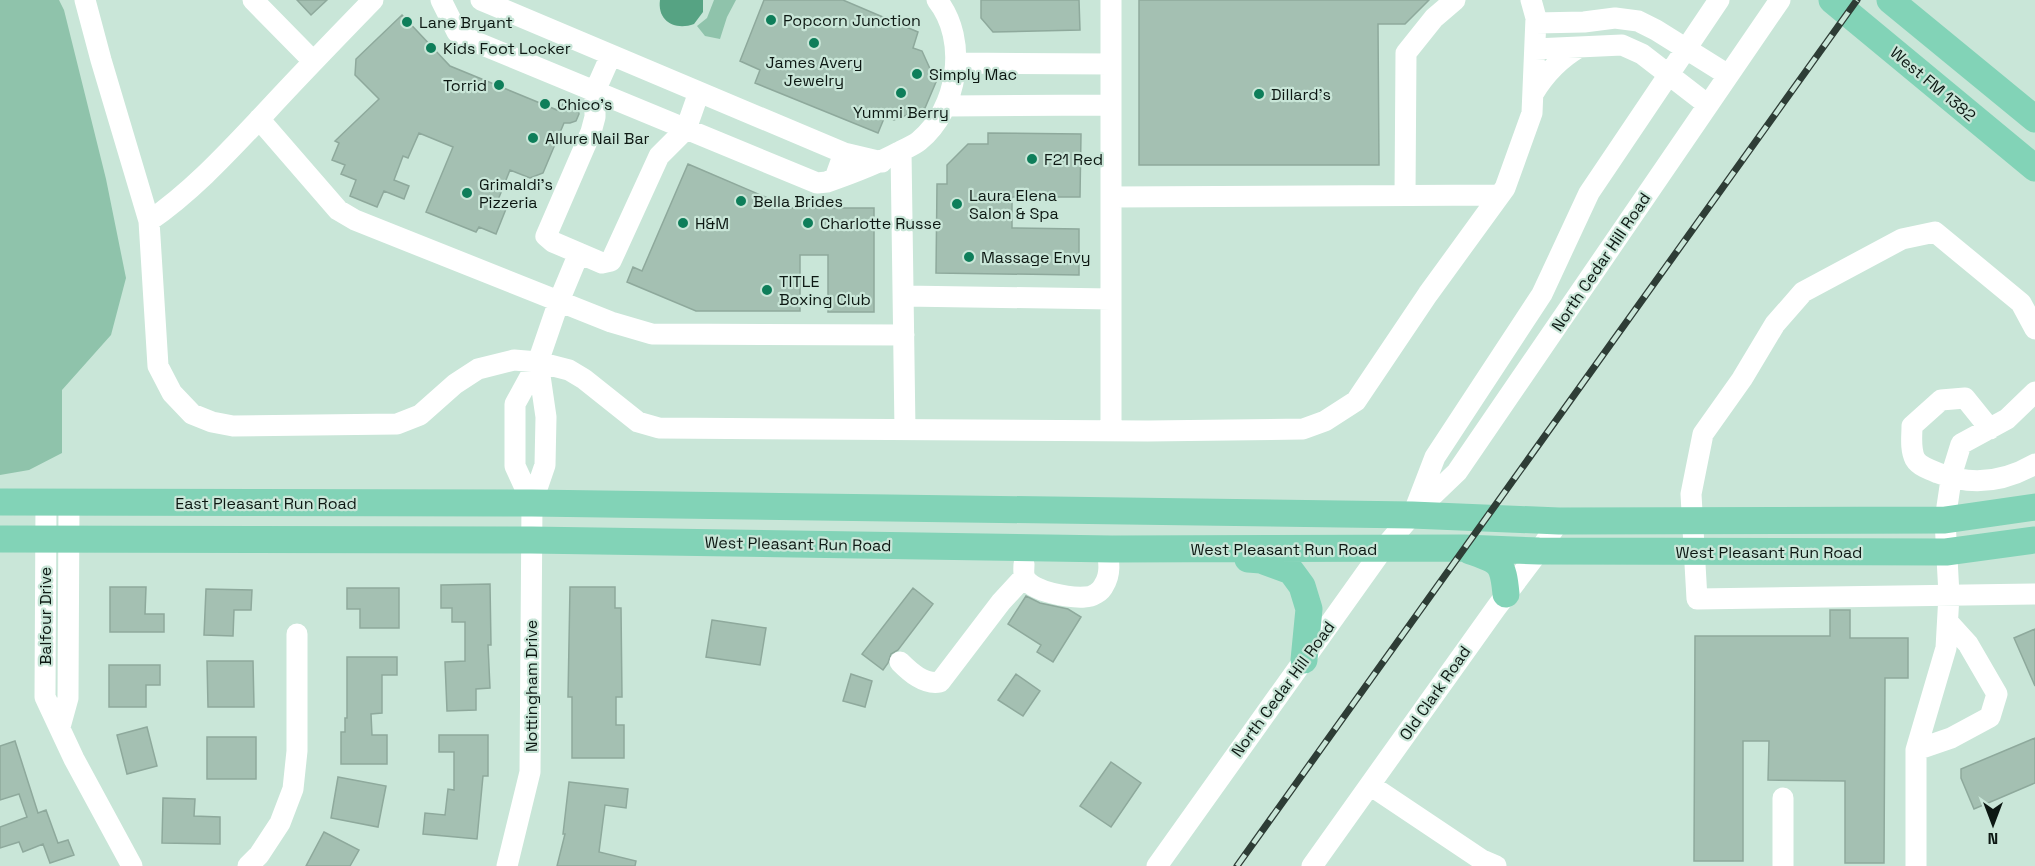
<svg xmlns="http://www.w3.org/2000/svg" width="2035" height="866" font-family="'Space Grotesk',sans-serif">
  <rect width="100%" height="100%" fill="#c9e6d8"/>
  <path fill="#8fc3ab" d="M0 0H59L64 10 106 179 126 278 111 335 62 390V453L29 470 0 475Z
    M714 0H736L727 17 720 39 705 36 697 26 707 18Z"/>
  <path fill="#56a383" d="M660 0H703V12L694 24C675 31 657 21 660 0Z"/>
  <path fill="#a4c0b2" stroke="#8ea99c" stroke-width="1.5" d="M297 0H327L311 15Z
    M764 0H843L918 32 913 48 922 51 936 82 925 108 894 120 885 116 878 133 755 83 760 70 740 61Z
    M981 0H1079L1080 30 993 32 981 18Z
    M1139 0H1429L1405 24H1378L1379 165H1139Z
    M402 15 450 66 557 110 564 103H571L578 108 579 114 576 121 570 123H564L543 173 530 178 510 170 496 205 506 209 496 234 479 227 476 232 426 212 453 147 419 133 408 158 403 156 394 180 409 186 404 199 384 191 377 207 350 196 356 180 341 174 345 165 332 160 339 143 335 141 379 99 355 75 356 59Z
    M988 133 1081 134 1080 197H1012V228L1079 229V275L936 273 937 184H947V165L968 144H988Z
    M688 164 791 208H874V312H828V255H800V311H696L627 282 633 267 642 271Z
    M490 584 491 645H488L490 688 476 689V710L447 711 445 662 465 661V622H452V608H441V585Z
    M110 587H146L145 614H164V632H110Z
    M570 587H615V608H621L622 697H616V725H624V758H572V697H568Z
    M347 588H399V628H360V609H347Z
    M913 588 933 604 898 650 891 654 888 663 883 670 862 654Z
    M206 589 252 590 251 610H234L233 636 204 635Z
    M1026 596 1040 603 1068 609 1081 617 1053 662 1037 652 1041 645 1008 624Z
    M1830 610H1850V638H1908V678H1885L1884 863H1845V781L1768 780 1769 741H1743V861H1694L1695 636H1830Z
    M712 620 766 628 760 665 706 657Z
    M2035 629V686L2014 638Z
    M347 657H397V675H382V713L371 714 372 735H387V764H341V732H345V718H347Z
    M207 661H253L254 707H208Z
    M109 665H160V685H146V707H109Z
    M851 674 872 681 865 707 843 701Z
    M1016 674 1040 691 1023 716 998 700Z
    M147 727 157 766 127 774 117 735Z
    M439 735H488V776H483L477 839 423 834 425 813 445 815 448 789 454 790V752H439Z
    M207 737H256V779H207Z
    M2035 738V783L1974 809 1961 778V769Z
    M15 741 38 813 46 810 58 843 68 840 74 855 50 863 43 844 23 852 19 842 0 848V827L27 817 19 794 0 800V746Z
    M1111 762 1141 783 1111 827 1080 806Z
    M338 777 386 786 378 827 331 818Z
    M569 782 628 789 626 808 605 805 599 852 636 861 635 866H557L565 834H563Z
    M163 798 195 799 194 816 220 817V844L162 843Z
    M324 832 359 850 350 866H306Z"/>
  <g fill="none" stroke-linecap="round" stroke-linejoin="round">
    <path stroke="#fff" stroke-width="21" d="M85 0 101 60 149 221 158 366 172 393 192 414 212 422 233 426 397 424 420 415 455 384 478 369 514 360 538 362 569 370 584 379 638 422 659 428 1148 431 1303 429 1325 421 1356 401 1428 294 1505 188 1532 113 1536 18 1531 0
      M253 0 313 61
      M441 0 457 32 466 38 817 183 827 182 835 178 844 153
      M481 0 844 153 882 162
      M1536 23 1584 22 1615 18 1638 21 1656 30 1728 75
      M1535 49 1622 45 1642 54 1708 105
      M611 55 595 91V117L591 132 546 236 553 242 602 263 611 261 659 156 686 129 699 92
      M957 63 1111 64
      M1533 94C1545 74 1559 59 1580 47
      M947 106 1111 105
      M259 119 338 210 355 220 611 322 652 334 904 335
      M901 151 905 430
      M827 182C853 173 875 165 899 152 906 148 913 146 919 141 958 109 969 40 937 0
      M1405 195 1406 53 1434 18 1455 0
      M1111 197 1500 195
      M149 221C193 191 230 150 266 112 301 74 337 37 373 0
      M904 296 1111 299
      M2035 329 2021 303 1935 232 1902 239 1803 292 1775 324 1742 379 1703 434 1691 494 1697 599 2035 594
      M1990 429 1965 398 1941 400 1912 426C1912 436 1910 449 1915 459 1919 466 1930 470 1938 473 1971 486 2004 482 2035 464
      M1111 431V0
      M46 502 45 697 74 759 132 866
      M532 503 515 466V404L538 362 559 301 579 253
      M1415 509 1435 457 1542 294 1589 193 1719 0
      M1024 564C1024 568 1023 574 1025 578 1032 592 1070 598 1085 597 1092 597 1101 592 1104 585 1111 574 1109 562 1107 549
      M900 662C910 672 924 685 940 682L1001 602 1024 577
      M60 727 68 698 69 502
      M1916 750 1951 738 1990 717 1997 694 1968 644 1948 622
      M1370 785 1482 860 1496 866
      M1783 798V866
      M248 866 259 855 280 823 293 789 297 751V634
      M507 866 530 772 532 503 545 465 546 417 538 362
      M1157 866 1383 549 1412 515 1457 472 1780 0
      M1312 866 1496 608 1539 551 1559 521
      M1916 866V750L1946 648 1949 595 1945 520 1952 473 1961 444 2007 419 2035 392"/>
    <path stroke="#82d3b7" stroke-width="27" d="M1832 0 2035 168
      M1890 0 2035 119
      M0 502 532 503 1412 515 1559 521 1945 520 2035 507
      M0 539 531 540 1112 549 1464 548 1539 551 1946 552 2035 540
      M1470 551C1500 561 1503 562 1506 594
      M1248 559 1261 560 1291 571 1302 586 1309 609 1304 660"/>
    <g stroke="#2e3d36" stroke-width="7">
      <path id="rail" d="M1237 866 1857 0"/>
    </g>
    <use href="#rail" stroke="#c9e6d8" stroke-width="4.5" stroke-dasharray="14" stroke-linecap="butt"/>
  </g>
  <g fill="#0e7e5a" stroke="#c9e6d8" stroke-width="2">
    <circle cx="771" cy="20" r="6"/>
    <circle cx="407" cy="22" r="6"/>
    <circle cx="814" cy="43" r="6"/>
    <circle cx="431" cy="48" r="6"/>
    <circle cx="917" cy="74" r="6"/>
    <circle cx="499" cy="85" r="6"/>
    <circle cx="901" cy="93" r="6"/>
    <circle cx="1259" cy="94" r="6"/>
    <circle cx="545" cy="104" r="6"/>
    <circle cx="533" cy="138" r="6"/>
    <circle cx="1032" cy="159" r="6"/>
    <circle cx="467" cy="193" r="6"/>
    <circle cx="741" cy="201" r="6"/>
    <circle cx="957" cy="204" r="6"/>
    <circle cx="683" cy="223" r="6"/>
    <circle cx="808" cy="223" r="6"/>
    <circle cx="969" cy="257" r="6"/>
    <circle cx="767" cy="290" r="6"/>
  </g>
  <g text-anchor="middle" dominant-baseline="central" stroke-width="4.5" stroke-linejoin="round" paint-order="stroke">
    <g font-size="16" fill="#0d1813" stroke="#c9e6d8" text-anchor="start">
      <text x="783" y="20">Popcorn Junction</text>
      <text x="419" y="22">Lane Bryant</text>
      <text x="443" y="48">Kids Foot Locker</text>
      <text x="814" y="62" text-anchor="middle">James Avery<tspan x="814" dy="18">Jewelry</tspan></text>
      <text x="929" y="74">Simply Mac</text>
      <text x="487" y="85" text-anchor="end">Torrid</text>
      <text x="1271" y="94">Dillard's</text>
      <text x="557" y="104">Chico's</text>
      <text x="901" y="112" text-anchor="middle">Yummi Berry</text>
      <text x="545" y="138">Allure Nail Bar</text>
      <text x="1044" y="159">F21 Red</text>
      <text x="479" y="184">Grimaldi's<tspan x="479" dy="18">Pizzeria</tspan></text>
      <text x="969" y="195">Laura Elena<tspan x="969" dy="18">Salon &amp; Spa</tspan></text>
      <text x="753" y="201">Bella Brides</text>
      <text x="695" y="223">H&amp;M</text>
      <text x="820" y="223">Charlotte Russe</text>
      <text x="981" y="257">Massage Envy</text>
      <text x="779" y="281">TITLE<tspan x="779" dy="18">Boxing Club</tspan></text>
    </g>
    <g font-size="16" fill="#0d1813" stroke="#c9e6d8">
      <text transform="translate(1933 84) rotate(40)">West FM 1382</text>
      <text transform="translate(1601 262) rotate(-56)">North Cedar Hill Road</text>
      <text x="266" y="503">East Pleasant Run Road</text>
      <text transform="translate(798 544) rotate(1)">West Pleasant Run Road</text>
      <text x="1284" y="549">West Pleasant Run Road</text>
      <text x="1769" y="552">West Pleasant Run Road</text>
      <text transform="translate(45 616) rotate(-90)">Balfour Drive</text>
      <text transform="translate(531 686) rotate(-90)">Nottingham Drive</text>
      <text transform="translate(1283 689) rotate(-54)">North Cedar Hill Road</text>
      <text transform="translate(1435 693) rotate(-55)">Old Clark Road</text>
    </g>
  </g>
  <g transform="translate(1993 824) rotate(180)" stroke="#c9e6d8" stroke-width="4.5" paint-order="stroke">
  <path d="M0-4.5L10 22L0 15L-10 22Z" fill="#0d1813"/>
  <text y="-9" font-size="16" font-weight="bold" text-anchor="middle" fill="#0d1813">N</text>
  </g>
</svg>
